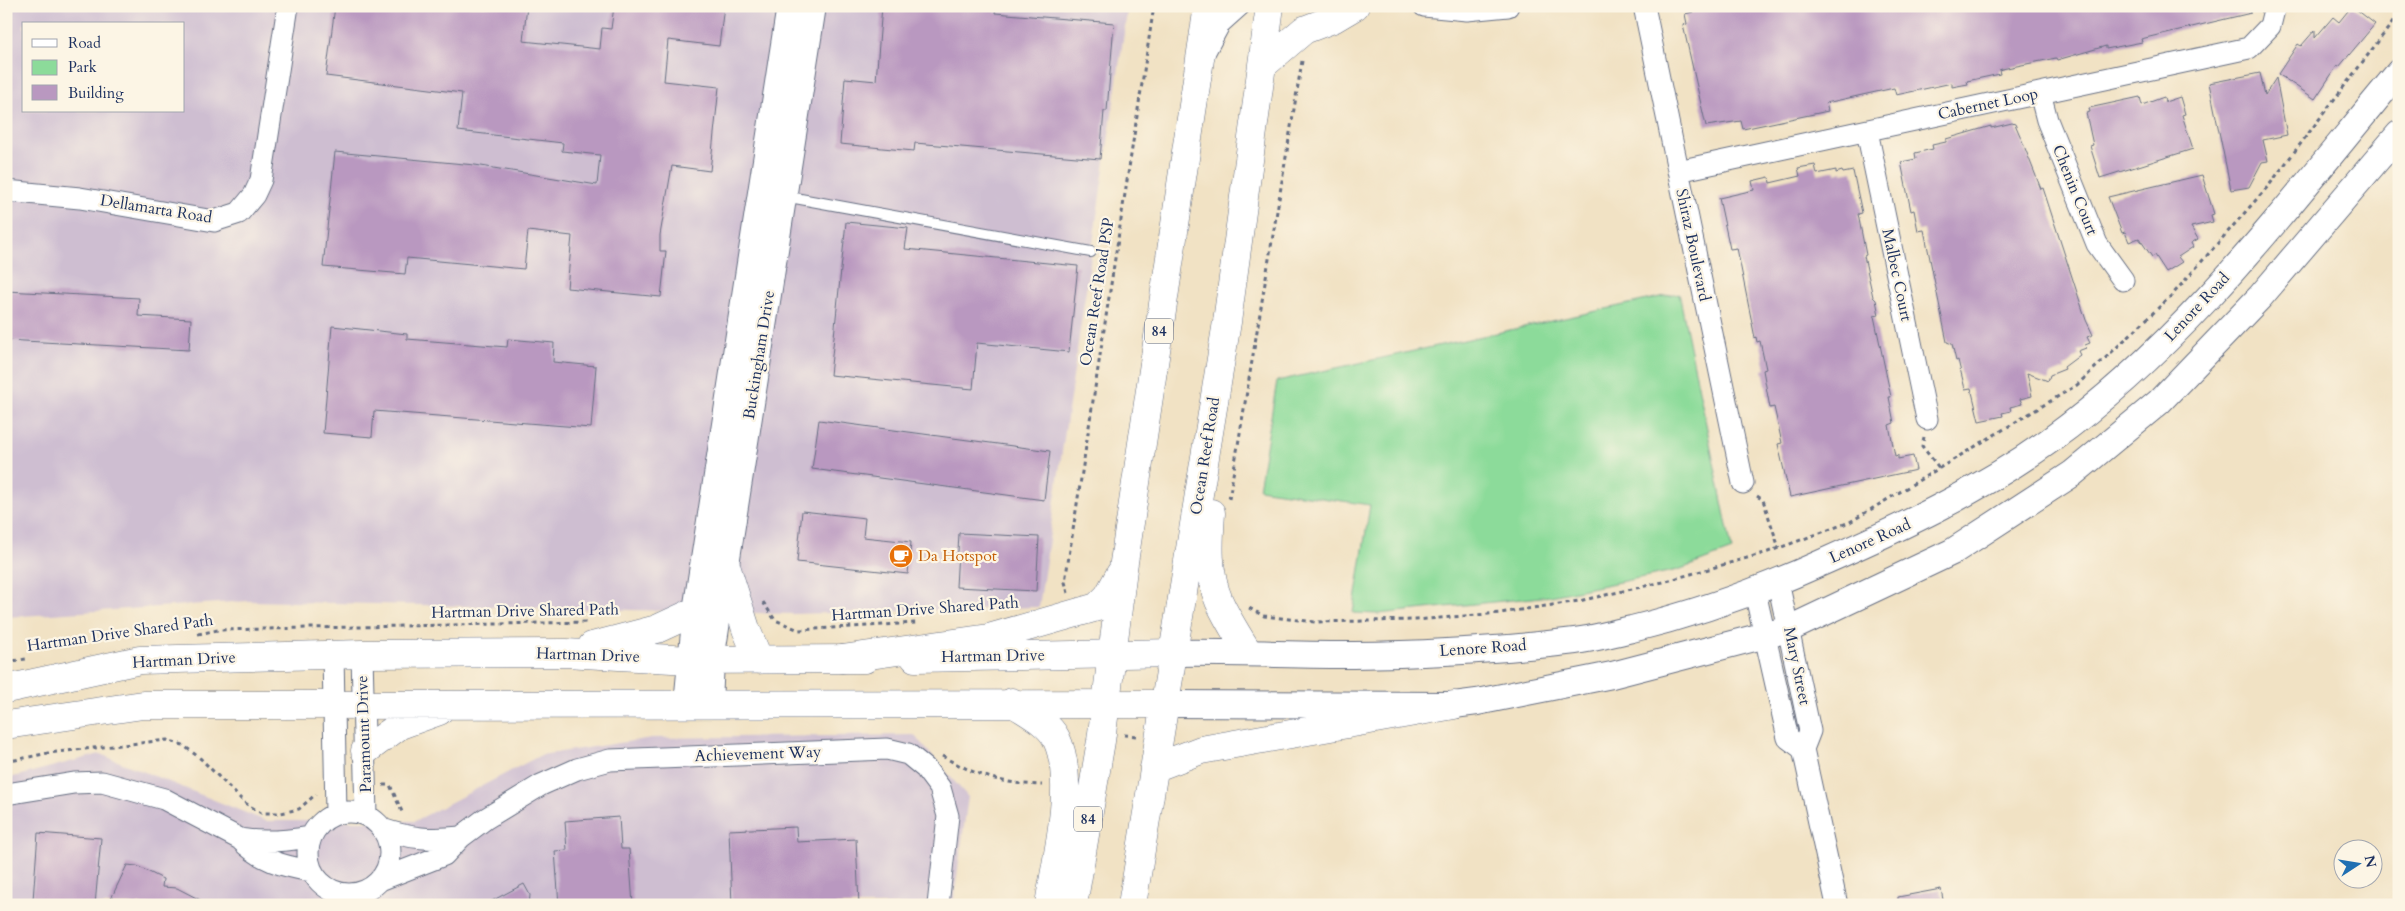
<svg xmlns="http://www.w3.org/2000/svg" width="2405" height="911" font-family="Cardo,serif">
  <rect width="100%" height="100%" fill="#fcf5e5"/>
  <filter id="ink" filterUnits="userSpaceOnUse"><feTurbulence type="fractalNoise" baseFrequency=".02" numOctaves="2"/><feDisplacementMap in="SourceGraphic" scale="10" xChannelSelector="R" yChannelSelector="G"/><feConvolveMatrix kernelMatrix="1 2 1 2 8 2 1 2 1" color-interpolation-filters="sRGB"/></filter>
  <filter id="wash" filterUnits="userSpaceOnUse"><feTurbulence type="fractalNoise" baseFrequency=".0096" numOctaves="4" result="noise"/><feDisplacementMap in="SourceGraphic" scale="20" xChannelSelector="R" yChannelSelector="G"/><feGaussianBlur stdDeviation="1.12" result="paint"/><feColorMatrix in="noise" values="0 0 0 0 0 0 0 0 0 0 0 0 0 0 0 0 0 1.4 0 .05"/><feComposite in="paint" operator="in"/></filter>
  <g filter="url(#wash)">
    <rect width="100%" height="100%" fill="#f1e2c4"/>
    <path fill="#cebed1" fill-rule="evenodd" d="M6 6H1128L1039 607 794 614 249 601 6 617ZM24 24H184V111H24Z
      M914 735 968 797 953 905H6V779L100 754 266 821H415L541 755 652 738Z"/>
    <path fill="#8cdb9a" stroke="#54857c" d="M1679 293 1732 550 1678 570 1551 596 1378 614 1353 613 1370 505 1259 489 1277 381Z"/>
    <g id="blocks">
      <path fill="#b998c0" d="M335 6H527L523 41 600 49 602 28 611 29 614 6H724L719 46 668 40 664 81 719 87 710 171 672 166 660 235V251H666L661 297 567 288 572 236 528 231 524 269 407 258 405 274 323 267 335 152 475 165 597 185 600 155 562 151 563 143 458 131 462 93 326 76Z
        M882 6H996L995 13 1114 23 1107 111H1104L1100 159 915 143 914 151 840 144 845 78 876 81Z
        M1692 6H2251V13L2141 39 2142 42 2106 49V46L2057 60 2056 58 2002 69 1999 70 2000 74 1967 81 1968 84 1952 87V83L1896 95 1894 88 1826 103 1828 111 1743 129 1741 121 1706 126 1683 25 1687 24 1685 14 1693 12Z
        M2352 6 2375 24 2339 67 2337 66 2315 99 2278 74 2298 44 2301 46 2315 30V38L2333 17 2339 22Z
        M2260 73 2265 95 2276 78 2287 135 2263 140 2268 161 2262 162 2249 187 2231 190 2209 83Z
        M2140 97 2142 105 2164 97 2165 102 2180 97 2185 114 2182 115 2193 149 2100 178 2090 146 2093 145 2086 113 2090 112 2089 108Z
        M2012 123 2015 124 2021 138 2041 189 2043 188 2086 320 2093 335 2087 337 2090 343 2085 345 2086 348 2078 351 2080 355 2064 367 2065 369 2050 375 2048 381 2027 373 2032 396 2020 399 2022 404 2010 407 2011 411 2002 413 2003 416 1979 421 1971 388 1965 389 1958 360 1956 361 1952 344 1947 342 1924 230 1918 231 1914 210 1911 211 1901 162 1916 159 1915 153 1933 149 1932 145 1946 142V139L1991 126V128Z
        M1815 165 1817 174 1836 170V173L1842 171 1843 173 1853 171 1862 213 1858 214 1866 255 1864 256 1873 297 1876 300 1879 315 1874 316 1891 397H1889L1894 423 1889 425 1895 456 1898 455V459L1913 456 1916 470 1790 497 1778 444 1782 443 1774 407 1770 408 1763 370 1766 369 1760 341 1757 342 1756 337 1755 338 1737 248 1730 249 1719 198 1754 190 1752 181 1769 177 1770 183 1800 176 1798 168Z
        M2202 175 2214 214 2211 215 2213 222 2191 227 2198 239 2191 243 2193 247 2178 257 2182 262 2166 272 2155 255 2152 257 2139 238 2129 242 2125 232 2122 233 2108 197Z
        M846 222 908 228 905 249 1078 266 1069 352 977 343 973 389 830 375Z
        M6 291 139 298 138 316 191 319 189 350 6 340Z
        M332 326 407 334V339L507 347 508 339 554 343 553 362 596 366 591 428 374 411 372 437 323 433Z
        M819 420 1050 451 1044 500 812 469Z
        M802 511 865 518 863 537 911 542 908 574 797 562Z
        M959 533 1039 537 1036 591 956 587Z
        M619 817 621 849H629L633 905H559L555 851 567 850 565 821Z
        M796 827 797 842 856 839 859 905H732L729 830Z
        M38 833 101 838 95 905H43L33 900Z
        M127 865 137 866 163 879 162 887 177 888 210 905H108Z
        M524 884 530 895 529 905H484Z
        M1941 889 1944 905H1898V897Z"/>
    </g>
  </g>
  <g filter="url(#ink)">
    <use href="#blocks" fill-opacity="0" stroke="#666e82" stroke-width="1"/>
    <g fill="none" stroke-linecap="round" stroke-linejoin="round">
      <g stroke="#666e82" stroke-width="12">
        <path id="service" d="M784 196 1091 252"/>
      </g>
      <g stroke="#666e82" stroke-width="23">
        <path id="minor" d="M1424 6 1467 10 1508 6
          M1644 6 1743 483
          M1205 51 1220 23 1239 6
          M2040 93 2047 120 2097 244 2123 280
          M1867 131 1927 419
          M1678 171 2249 48 2270 26 2275 6
          M6 191 80 198 214 221 239 213 254 195 261 180 288 6
          M1778 582 1810 731 1803 749 1837 905
          M1755 592 1788 738 1803 749
          M333 654 336 813
          M362 654 366 815
          M6 794 74 783 102 782 164 799 240 839C263 843 286 841 310 837
          M308 853a41 41 0 1 1 82 0a41 41 0 1 1-82 0Z
          M382 829C411 839 431 840 461 837
          M240 839C262 861 282 866 311 871
          M380 880 444 855 461 837 485 819 541 785 577 769 610 760 887 749 908 754 925 768 940 788 948 816 938 905"/>
      </g>
      <g stroke="#666e82" stroke-width="28">
        <path id="tertiary" d="M1174 653C1234 652 1293 655 1353 655 1427 654 1502 650 1575 641 1594 639 1613 633 1632 629 1698 613 1759 591 1821 563 1900 528 1978 492 2049 441 2187 342 2291 201 2399 72
          M687 704 696 611 790 6
          M709 704 711 660 813 6
          M1166 704 1454 705 1477 702 1612 675 1789 629 1952 552 2072 474 2159 402 2260 297 2399 134"/>
      </g>
      <g stroke="#666e82" stroke-width="29">
        <path id="secondary" d="M726 566 746 629 759 660
          M592 646 657 629 696 611
          M915 658 1174 653
          M6 689 140 660 362 654 566 653 690 660 865 659
          M6 725 143 705 1166 704
          M365 751 400 725 439 711"/>
      </g>
      <g stroke="#666e82" stroke-width="29">
        <path id="primary" d="M1262 66 1304 30 1333 19 1355 6
          M1211 513C1209 542 1207 573 1219 601 1227 619 1238 636 1248 652
          M842 659 989 638 1097 607 1108 596 1120 574
          M1012 702C1026 712 1048 722 1056 738 1077 781 1056 859 1049 905
          M1154 768 1201 750 1454 705
          M1073 905 1101 741 1123 569 1208 6
          M1132 905 1227 322 1270 6"/>
      </g>
      <path stroke="#666e82" stroke-width="3" stroke-dasharray="4 4" stroke-linecap="butt" d="M1924 437 1922 446 1940 469
        M1757 496 1763 500 1779 548
        M1229 499 1302 61
        M1068 593 1065 582 1154 6
        M763 602 775 620 799 630 917 623
        M1249 608 1264 616 1315 622 1416 620 1500 613 1579 601 1663 582 1768 552 1850 522 2077 385 2172 295 2270 184 2399 14
        M198 634 218 630 589 622
        M6 662 26 659
        M1124 735 1137 736
        M942 756C977 776 1002 784 1042 785
        M6 762 48 753 167 740 183 745 201 759 245 803 261 813H281L299 809 316 794
        M383 785H390L403 814"/>
      <use href="#service" stroke="#fff" stroke-width="10"/>
      <use href="#minor" stroke="#fff" stroke-width="21"/>
      <use href="#tertiary" stroke="#fff" stroke-width="26"/>
      <use href="#secondary" stroke="#fff" stroke-width="28"/>
      <use href="#primary" stroke="#fff" stroke-width="28"/>
    </g>
  </g>
  <defs>
    <g id="cafe-disc" transform="scale(1.25)"><circle r="9.5" fill="#e8710a" stroke="#fcf5e5"/><path d="M-5.5-4.5H6V0H3Q3 3.5 0 3.5H-2.5Q-5.5 3.5-5.5 0ZM3-3.2v2h1.7v-2ZM-6 4.5H4V6H-6Z" fill="#fff"/></g>
  </defs>
  <g fill-rule="evenodd">
    <use href="#cafe-disc" x="901" y="556"/>
  </g>
  <g text-anchor="middle" dominant-baseline="central" stroke-width="4.5" stroke-linejoin="round" paint-order="stroke">
    <g fill="#fcf5e5" stroke="#5e6a86" stroke-width="1">
      <rect x="1145" y="318.5" width="28" height="25" rx="4"/>
      <rect x="1074" y="806.5" width="28" height="25" rx="4"/>
    </g>
    <g font-size="15" font-weight="bold" fill="#1b2f5e">
      <text x="1159" y="331">84</text>
      <text x="1088" y="819">84</text>
    </g>
    <g font-size="16" fill="#1b2f5e" stroke="#fcf5e5">
      <text transform="translate(1988 104) rotate(-12)">Cabernet Loop</text>
      <text transform="translate(2075 190) rotate(68)">Chenin Court</text>
      <text transform="translate(156 209) rotate(9)">Dellamarta Road</text>
      <text transform="translate(1693 245) rotate(78)">Shiraz Boulevard</text>
      <text transform="translate(1897 275) rotate(78)">Malbec Court</text>
      <text transform="translate(1097 292) rotate(-81)">Ocean Reef Road PSP</text>
      <text transform="translate(2197 307) rotate(-47)">Lenore Road</text>
      <text transform="translate(759 355) rotate(-81)">Buckingham Drive</text>
      <text transform="translate(1205 456) rotate(-81)">Ocean Reef Road</text>
      <text transform="translate(1870 541) rotate(-24)">Lenore Road</text>
      <text transform="translate(925 609) rotate(-4)">Hartman Drive Shared Path</text>
      <text transform="translate(525 611) rotate(-1)">Hartman Drive Shared Path</text>
      <text transform="translate(120 633) rotate(-8)">Hartman Drive Shared Path</text>
      <text transform="translate(1483 648) rotate(-4)">Lenore Road</text>
      <text transform="translate(588 655) rotate(2)">Hartman Drive</text>
      <text transform="translate(993 656) rotate(-1)">Hartman Drive</text>
      <text transform="translate(184 660) rotate(-3)">Hartman Drive</text>
      <text transform="translate(1797 666) rotate(78)">Mary Street</text>
      <text transform="translate(364 734) rotate(-92)">Paramount Drive</text>
      <text transform="translate(758 754) rotate(-2)">Achievement Way</text>
    </g>
    <g font-size="16" fill="#c56008" stroke="#fcf5e5" text-anchor="start">
      <text x="918" y="556">Da Hotspot</text>
    </g>
  </g>
  <rect width="2405" height="911" fill="none" stroke="#fcf5e5" stroke-width="25"/>
  <rect x="22" y="22" width="162" height="90" fill="#fcf5e5" stroke="#a2a6af"/>
  <rect x="32" y="39" width="25" height="8" fill="#ffffff" stroke="#a2a6af"/>
  <text x="68" y="48" font-size="15" fill="#1b2f5e">Road</text>
  <rect x="32" y="60" width="25" height="15" fill="#8cdb9a" stroke="#a2a6af"/>
  <text x="68" y="72" font-size="15" fill="#1b2f5e">Park</text>
  <rect x="32" y="85" width="25" height="15" fill="#b998c0" stroke="#a2a6af"/>
  <text x="68" y="98" font-size="15" fill="#1b2f5e">Building</text>
  <g transform="translate(2358 864) rotate(78)"><circle r="24" fill="#fcf5e5" stroke="#a2a6af"/>
  <path d="M0-4L9 19L0 12L-9 19Z" fill="#1f6fb2"/>
  <text y="-8" font-size="14" font-weight="bold" text-anchor="middle" fill="#1b2f5e">N</text>
  </g>
</svg>
